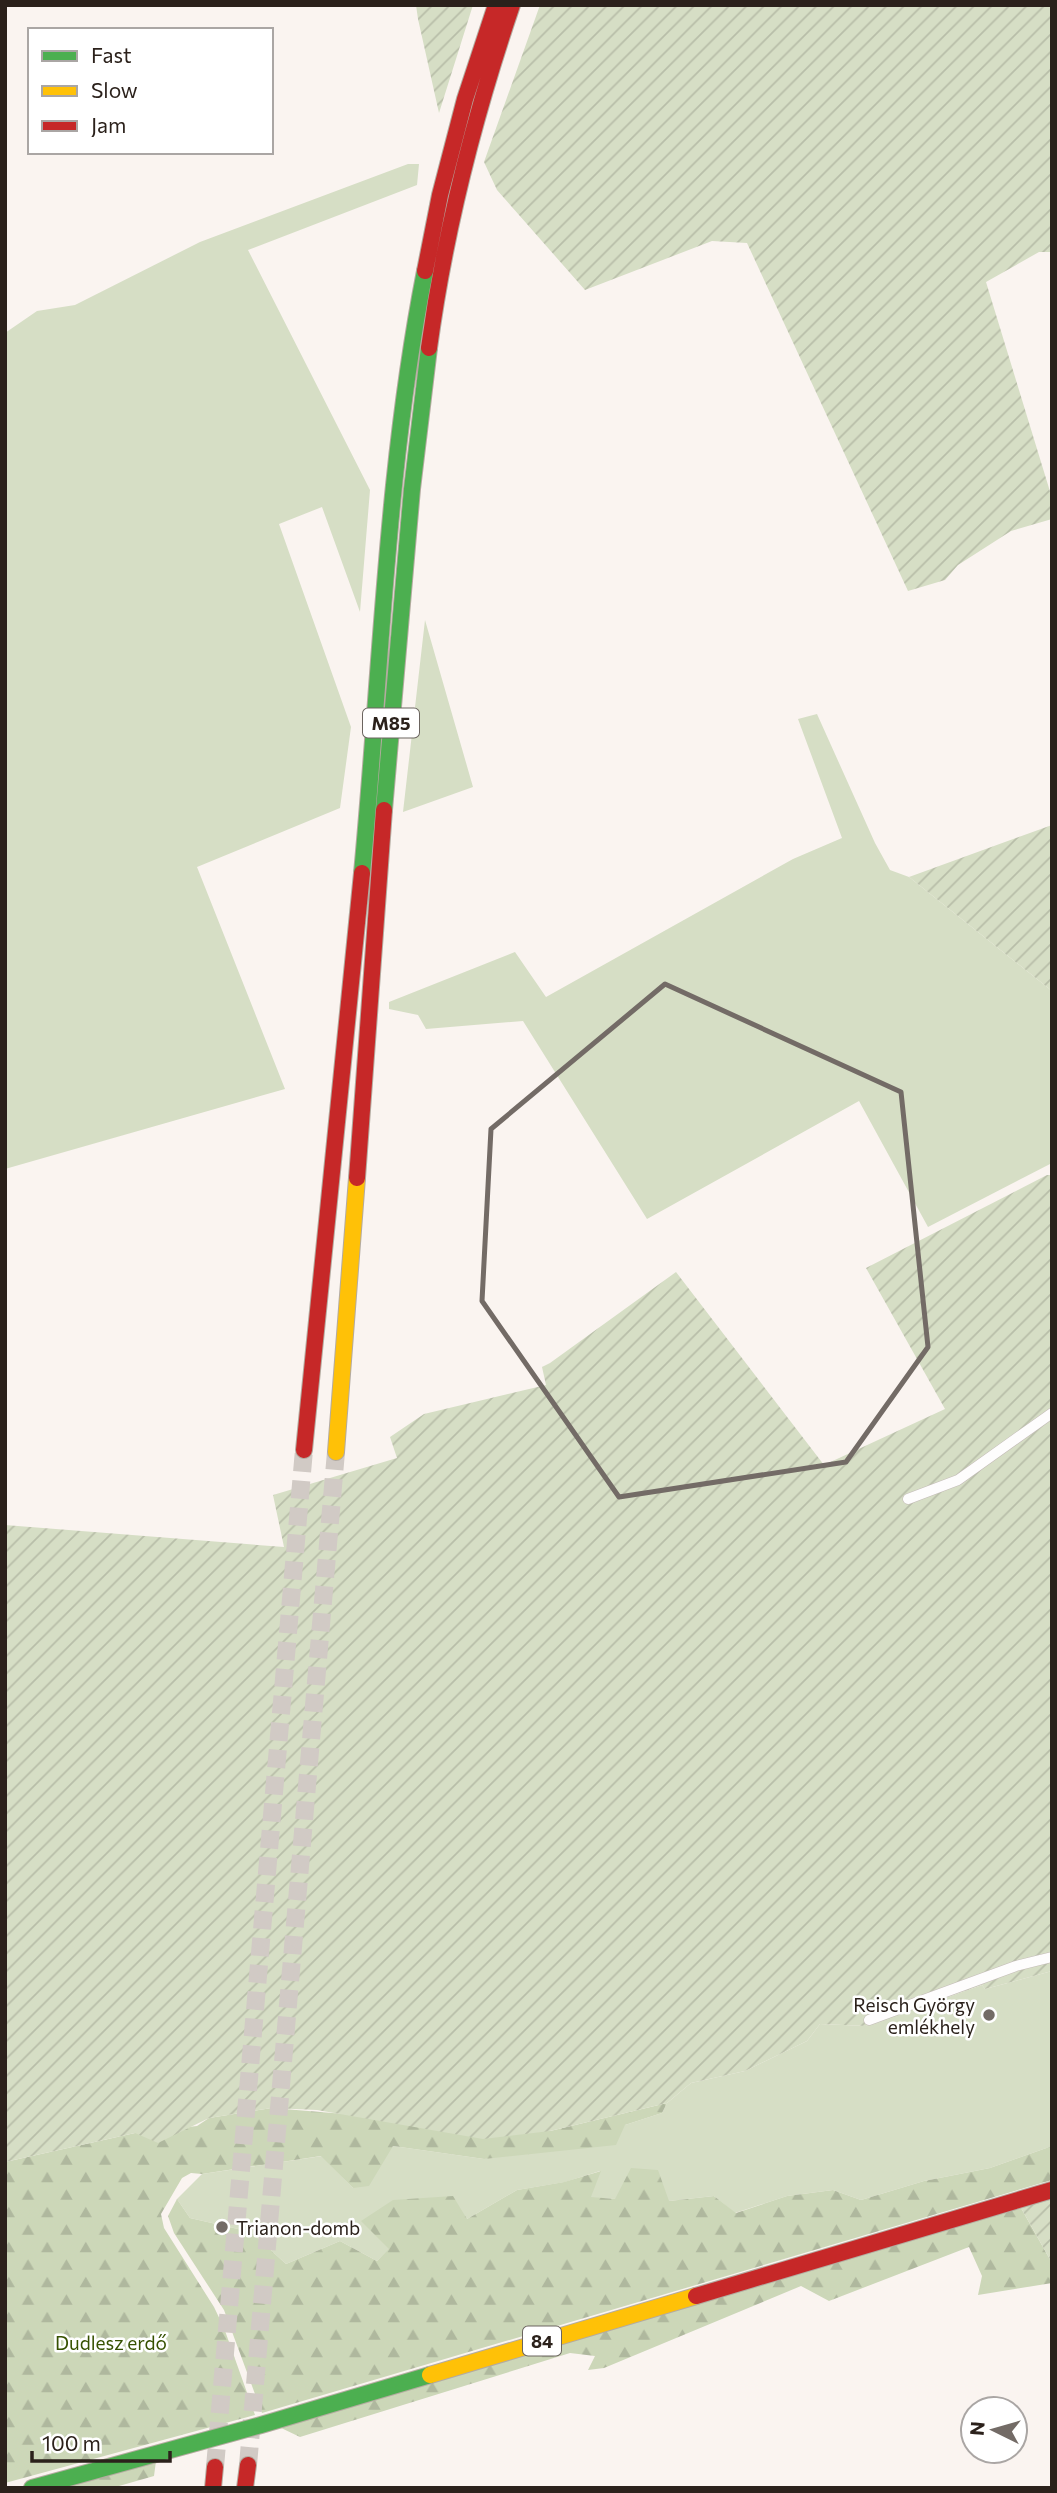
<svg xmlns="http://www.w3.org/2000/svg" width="1057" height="2493" font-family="Commissioner,sans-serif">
  <defs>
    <pattern id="forest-firs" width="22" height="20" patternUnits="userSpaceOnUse" patternTransform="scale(1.75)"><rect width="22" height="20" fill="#ccd7b8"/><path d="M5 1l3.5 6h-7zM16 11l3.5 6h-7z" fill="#afb89e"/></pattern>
    <pattern id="garden-furrows" width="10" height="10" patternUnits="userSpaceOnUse" patternTransform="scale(1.75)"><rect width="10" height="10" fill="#d6dec5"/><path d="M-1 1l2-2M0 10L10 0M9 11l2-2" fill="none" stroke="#b8bea9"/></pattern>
  </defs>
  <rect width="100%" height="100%" fill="#faf4f0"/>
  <path fill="#d6dec5" d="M408 164H419L417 185 248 250 370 490 360 612 322 507 279 524 351 727 340 808 197 867 285 1089 5 1169V333L37 311 75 305 200 242Z
    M425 620 473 787 403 812Z
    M817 714 875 843 890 870 909 877 1052 991V1163L928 1227 859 1101 647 1219 523 1021 426 1029 418 1015 389 1009V1002L515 952 546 997 793 859 842 838 798 719Z
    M1052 1971V2146L990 2168 924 2181 861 2200 833 2190 787 2196 735 2213 714 2196 669 2201 590 2198 600 2171 565 2182 517 2190 467 2219 390 2249 377 2261 340 2241 286 2264 251 2232 190 2218 177 2199 202 2174 322 2156 353 2188 393 2146 484 2159 625 2125 662 2113 667 2103 691 2083 745 2071 807 2041 820 2024 866 2026 982 1985 985 1989Z"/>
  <path fill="url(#forest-firs)" d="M667 2103 662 2113 625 2125 616 2145 484 2159 393 2146 369 2186 353 2188 321 2156 202 2174 191 2173 182 2178 161 2214 164 2228 214 2307 224 2328 255 2415 5 2483V2162L135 2133 197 2126 209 2118 272 2108 550 2131Z
    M1052 2146V2180L262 2413 224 2310 174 2233 168 2216 177 2199 190 2218 251 2232 286 2264 340 2241 377 2261 389 2249 361 2221 393 2200 453 2196 467 2219 517 2190 564 2182 601 2171 591 2197 615 2199 631 2168 658 2170 669 2201 714 2196 736 2213 787 2196 833 2190 861 2200 924 2181 990 2168Z
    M1021 2208 1052 2263V2283L978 2295 982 2276 969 2247 829 2301 801 2286 604 2368 588 2370 595 2356 570 2353 300 2437 277 2426 156 2461 154 2476 112 2488H64Z"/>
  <path fill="url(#garden-furrows)" d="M416 5H473L439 113 418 19Z
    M540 5H1052V252H1039L986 282 1052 498V519L1011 531 958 565 945 580 908 591 747 243 712 241 585 290 497 190 484 162Z
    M1052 825V991L909 877Z
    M1047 1175H1052V1971L985 1989 982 1985 866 2026 820 2024 807 2041 745 2071 691 2083 667 2103 550 2131 483 2139 317 2110 272 2108 209 2118 158 2143 135 2133 5 2162V1525L284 1547 273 1495 397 1458 390 1437 424 1414 546 1385 542 1367 550 1363 676 1272 824 1465 945 1409 866 1268Z
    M1052 2198V2263L1021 2208Z"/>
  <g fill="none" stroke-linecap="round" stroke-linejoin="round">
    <path stroke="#d1cac5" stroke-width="18" stroke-dasharray="18 9" stroke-linecap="butt" d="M248 2465 336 1452
      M215 2467 304 1450"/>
    <g stroke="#c4bcb8" stroke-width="11">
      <path id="street" d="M908 1499 958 1480 1052 1413
        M869 2020 1016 1966 1052 1957"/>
    </g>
    <g stroke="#b4aba0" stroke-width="18">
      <path id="fast" d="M384 810 412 489 429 348
        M362 873C381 673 386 469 425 271
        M32 2488 261 2425 430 2375"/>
    </g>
    <g stroke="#b4aba0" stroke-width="18">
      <path id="slow" d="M336 1452 357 1178
        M430 2375 696 2296"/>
    </g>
    <g stroke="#b4aba0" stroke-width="18">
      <path id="jam" d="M425 271 440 195 465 99 496 5
        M429 348C445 230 474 117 512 5
        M357 1178 384 810
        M304 1450 362 873
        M696 2296 1052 2190
        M213 2488 215 2467
        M245 2488 248 2465"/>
    </g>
    <use href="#street" stroke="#fefdfd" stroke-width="10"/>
    <use href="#fast" stroke="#4caf50" stroke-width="16"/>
    <use href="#slow" stroke="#ffc107" stroke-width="16"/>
    <use href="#jam" stroke="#c62828" stroke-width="16"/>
  </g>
  <path fill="none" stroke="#736b66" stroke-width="5" stroke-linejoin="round" d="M665 984 901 1092 928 1347 846 1462 619 1497 482 1301 491 1129Z"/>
  <g fill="#736b66" stroke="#fff" stroke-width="2.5">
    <circle cx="989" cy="2015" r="7"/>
    <circle cx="222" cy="2227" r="7"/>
  </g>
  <g text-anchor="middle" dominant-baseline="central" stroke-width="5" stroke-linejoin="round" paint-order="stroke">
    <g fill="#fff" stroke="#6b645f" stroke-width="2">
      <rect x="363" y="708.5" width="56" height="29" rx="5"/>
      <rect x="523" y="2326.5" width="38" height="29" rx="5"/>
    </g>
    <g font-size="18" font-weight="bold" fill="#2b211b">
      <text x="391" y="723">M85</text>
      <text x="542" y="2341">84</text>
    </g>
    <g font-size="19" fill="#2b211b" stroke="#fff" text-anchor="end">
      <text x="975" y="2004">Reisch György<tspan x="975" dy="22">emlékhely</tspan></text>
      <text x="236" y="2227" text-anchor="start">Trianon-domb</text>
    </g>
    <g font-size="19" fill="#365100" stroke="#fff">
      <text x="111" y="2342">Dudlesz erdő</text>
    </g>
  </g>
  <rect width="1057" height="2493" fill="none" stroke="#2b211b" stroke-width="14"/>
  <rect x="28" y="28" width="245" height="126" fill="#ffffff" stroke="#aaa6a4" stroke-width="2"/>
  <rect x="42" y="51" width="35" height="10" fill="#4caf50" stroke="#aaa6a4" stroke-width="2"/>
  <text x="91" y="63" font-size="21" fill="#2b211b">Fast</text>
  <rect x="42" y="86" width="35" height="10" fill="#ffc107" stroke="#aaa6a4" stroke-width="2"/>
  <text x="91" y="98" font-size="21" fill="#2b211b">Slow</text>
  <rect x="42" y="121" width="35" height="10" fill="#c62828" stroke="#aaa6a4" stroke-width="2"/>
  <text x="91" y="133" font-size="21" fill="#2b211b">Jam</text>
  <g transform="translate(994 2430) rotate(275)"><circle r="33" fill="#ffffff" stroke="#aaa6a4" stroke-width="2"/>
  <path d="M0-5L12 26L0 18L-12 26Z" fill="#736b66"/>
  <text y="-10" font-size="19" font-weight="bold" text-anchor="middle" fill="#2b211b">N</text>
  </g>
  <path d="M32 2451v10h138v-10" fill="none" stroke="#2b211b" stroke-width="3.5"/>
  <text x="42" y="2451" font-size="21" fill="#2b211b" stroke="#ffffff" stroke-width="5" paint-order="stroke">100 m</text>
</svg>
